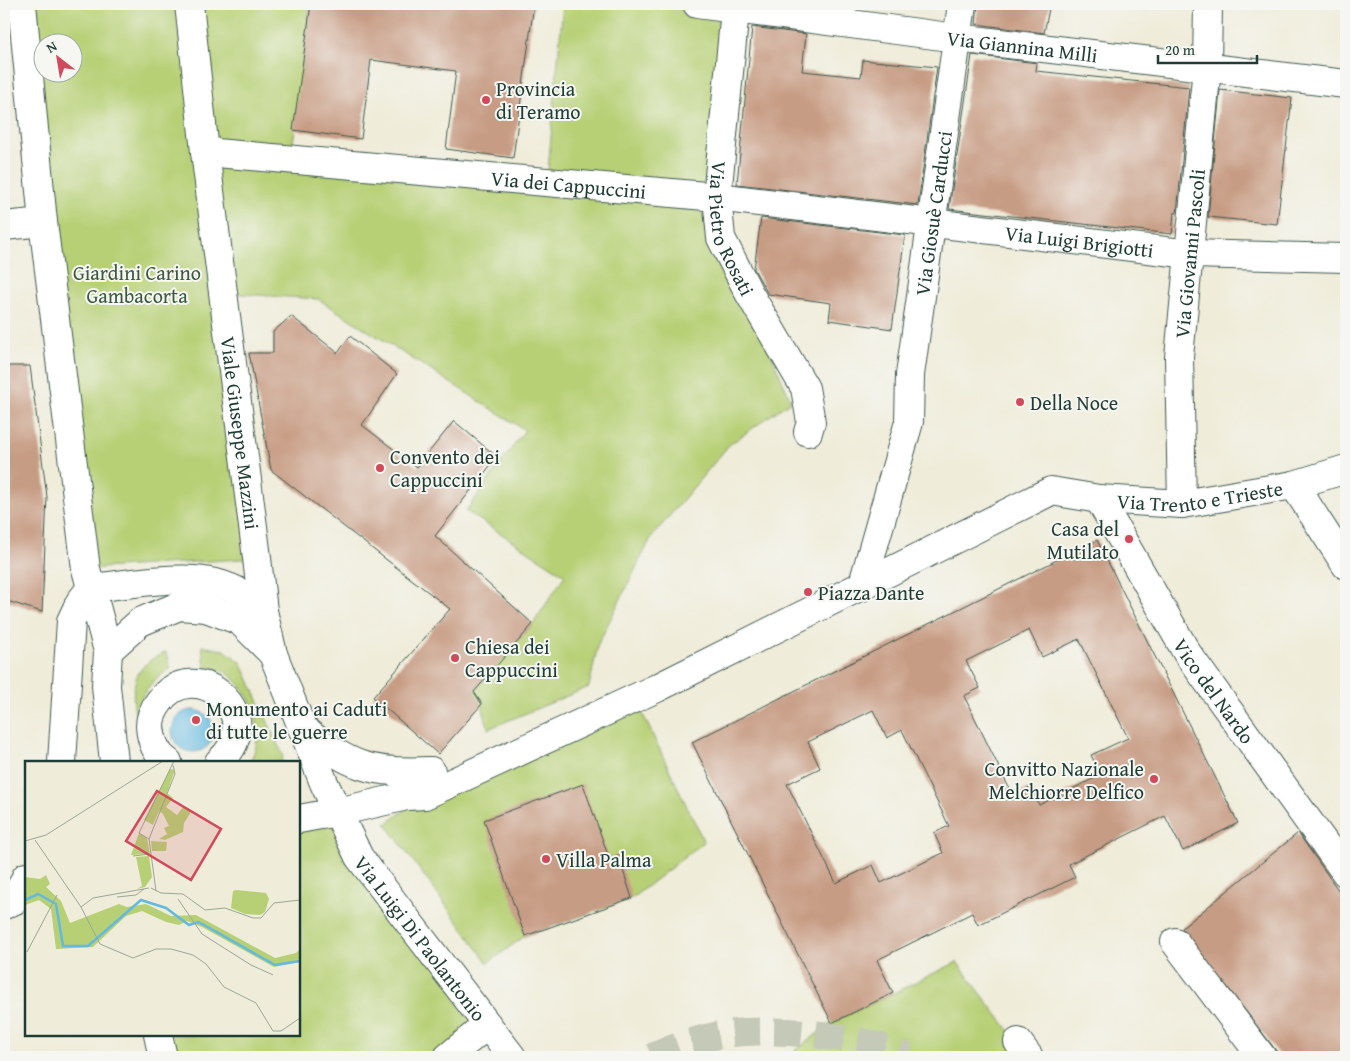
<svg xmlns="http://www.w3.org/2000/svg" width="1350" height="1061" font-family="'Gentium Book Plus',serif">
  <rect width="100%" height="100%" fill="#f6f6f2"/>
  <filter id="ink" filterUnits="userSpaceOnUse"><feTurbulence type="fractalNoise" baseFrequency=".02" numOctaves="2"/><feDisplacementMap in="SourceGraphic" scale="10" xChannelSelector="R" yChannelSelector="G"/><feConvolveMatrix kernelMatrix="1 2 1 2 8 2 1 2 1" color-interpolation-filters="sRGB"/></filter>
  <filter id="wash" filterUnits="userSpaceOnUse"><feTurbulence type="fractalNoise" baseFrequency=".0096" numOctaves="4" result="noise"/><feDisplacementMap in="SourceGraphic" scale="20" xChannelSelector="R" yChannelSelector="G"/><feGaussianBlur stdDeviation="1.12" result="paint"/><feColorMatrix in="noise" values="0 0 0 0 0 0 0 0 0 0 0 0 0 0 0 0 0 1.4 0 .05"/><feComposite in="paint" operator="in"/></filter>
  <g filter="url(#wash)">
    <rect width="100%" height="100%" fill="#efecd9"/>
    <path fill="#b7d076" stroke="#6b8655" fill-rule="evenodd" d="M22 4H310L291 160 547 182 563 4H695L735 10 721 238 791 401 729 445 651 538 598 644 589 687 488 729 482 704 474 692 533 624 565 575 466 511 525 430 318 299 225 293 257 558 86 569ZM42 42H72V72H42Z
      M202 646 224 650 241 662 283 756 282 762H249C268 735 253 691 227 673 221 669 212 668 205 666Z
      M166 652 170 669C150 681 144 692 135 713 130 682 136 664 166 652Z
      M635 698 704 842 632 898 525 936 488 963 386 824 425 795Z
      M337 812 487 1025 441 1057H163L158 1035H299V819Z
      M957 962 1018 1042 1000 1057H799L794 1051 832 1023Z"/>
    <path fill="#63b9e0" stroke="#417b8a" d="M172 731a21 21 0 1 1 42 0a21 21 0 1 1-42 0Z"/>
    <g id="blocks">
      <path fill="#c79c84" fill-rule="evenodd" d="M311 4H534L513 158 446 149 456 71 371 60 361 139 293 130Z
        M978 4H1050L1044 33 976 24Z
        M752 27 806 34 802 71 861 77 863 60 937 67 918 205 737 184Z
        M972 55 1037 63 1036 71 1189 87 1177 213H1174L1172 234 949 209Z
        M1220 90 1292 98 1277 224 1208 217Z
        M761 218 905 235 892 329 829 320 831 303 768 294 754 269Z
        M291 316 338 353 350 336 397 374 362 425 417 467 454 421 497 457 435 536 533 624 474 692 482 704 438 754 373 697 450 609 271 470 249 353H273V332Z
        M4 366H30L47 497 42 612 4 600Z
        M1097 540 1238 823 1183 851 1165 816 1069 864 1075 877 978 925 972 913 877 960 893 993 832 1023 692 742ZM1029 630 1042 657 1079 639 1128 738 1091 755 1101 775 1039 805 1031 787 1013 796 964 696 980 688 966 661ZM873 710 887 738 902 730 949 826 934 833 943 853 881 883 873 865 836 883 787 784 820 768 808 742Z
        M583 784 609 858 618 855 632 898 525 936 484 820Z
        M1298 833 1346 901V1046L1334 1057H1281L1182 928Z"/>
    </g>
  </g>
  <g filter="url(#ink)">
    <use href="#blocks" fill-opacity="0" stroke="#3e574d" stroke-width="1"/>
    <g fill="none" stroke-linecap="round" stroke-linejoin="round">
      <path stroke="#c5c9b8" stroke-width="28" stroke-dasharray="28 14" stroke-linecap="butt" d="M652 1057C675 1047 700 1038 725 1034 778 1027 859 1035 907 1057"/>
      <g stroke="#3e574d" stroke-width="30">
        <g id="street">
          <path id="s1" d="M697 4 957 38 1346 84"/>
          <path id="s2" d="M735 10 717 197 721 238 749 293 805 388 811 422 808 432"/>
          <path id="s3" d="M205 152 717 197 1190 254 1346 258"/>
          <path d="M4 226 43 222"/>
          <path d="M1294 485 1346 565"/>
          <path id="s4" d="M1099 499 1187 653 1346 873"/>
          <path id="s5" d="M1182 504 1179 357 1207 67 1208 4"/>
          <path id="s6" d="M862 587 909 422 910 375 962 4"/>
          <path d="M302 728C350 767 370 774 431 771"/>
          <path d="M62 762 71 621 80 602 91 588"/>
          <path d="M168 762C156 754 151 740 150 726 150 717 154 709 159 702 195 652 271 716 219 762"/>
          <path id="s7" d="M337 812 407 796 425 795 657 688 1051 491 1099 499 1182 504 1294 485 1346 469"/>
          <path d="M4 905 15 900 26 877"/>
          <path d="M1175 942 1262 1057"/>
          <path d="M158 1035 163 1057"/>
          <path d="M1018 1042 1029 1057"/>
        </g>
      </g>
      <g stroke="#3e574d" stroke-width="30">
        <g id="primary">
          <path d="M22 4 43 222 86 569 108 651 106 686 114 762"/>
          <path id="s8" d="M189 4 205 152 257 558 263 611 273 654 324 783 359 857 512 1057"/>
          <path d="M91 588C136 584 202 568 242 594 250 599 256 605 263 611"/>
          <path d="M108 651 140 622 179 606 206 608 240 621 273 654"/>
          <path d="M299 819 337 812"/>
        </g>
      </g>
      <g stroke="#3e574d" stroke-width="30">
        <path id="highway" d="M448 1057 487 1025"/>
      </g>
      <use href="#street" stroke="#fff" stroke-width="28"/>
      <use href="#primary" stroke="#fff" stroke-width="28"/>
      <use href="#highway" stroke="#fff" stroke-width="28"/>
    </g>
  </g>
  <g fill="#d1495b" stroke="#f6f6f2" stroke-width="2">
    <circle cx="486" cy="100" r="5"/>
    <circle cx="1020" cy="402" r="5"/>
    <circle cx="380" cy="468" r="5"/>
    <circle cx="1129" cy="539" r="5"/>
    <circle cx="808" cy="592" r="5"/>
    <circle cx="455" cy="658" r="5"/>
    <circle cx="196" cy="720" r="5"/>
    <circle cx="1154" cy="779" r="5"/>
    <circle cx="546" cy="859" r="5"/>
  </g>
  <g text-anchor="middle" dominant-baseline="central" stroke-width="4" stroke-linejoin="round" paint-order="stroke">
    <g font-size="20" fill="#1f3d34" stroke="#f6f6f2">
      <text stroke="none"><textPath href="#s1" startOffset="328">Via Giannina Milli</textPath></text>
      <text stroke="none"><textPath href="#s3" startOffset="365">Via dei Cappuccini</textPath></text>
      <text stroke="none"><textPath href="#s6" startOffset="382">Via Giosuè Carducci</textPath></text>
      <text stroke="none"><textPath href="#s2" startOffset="222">Via Pietro Rosati</textPath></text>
      <text stroke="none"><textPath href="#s3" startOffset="879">Via Luigi Brigiotti</textPath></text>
      <text stroke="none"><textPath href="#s5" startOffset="251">Via Giovanni Pascoli</textPath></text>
      <text stroke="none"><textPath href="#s8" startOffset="432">Viale Giuseppe Mazzini</textPath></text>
      <text stroke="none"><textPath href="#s7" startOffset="936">Via Trento e Trieste</textPath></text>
      <text stroke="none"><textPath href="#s4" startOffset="224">Vico del Nardo</textPath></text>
      <text stroke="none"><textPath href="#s8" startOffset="978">Via Luigi Di Paolantonio</textPath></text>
    </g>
    <g font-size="20" fill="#1f3d34" stroke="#f6f6f2" text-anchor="start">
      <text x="496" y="88">Provincia<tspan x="496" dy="23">di Teramo</tspan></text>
      <text x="1030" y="402">Della Noce</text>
      <text x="390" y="456">Convento dei<tspan x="390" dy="23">Cappuccini</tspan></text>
      <text x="1119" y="528" text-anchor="end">Casa del<tspan x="1119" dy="23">Mutilato</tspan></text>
      <text x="818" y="592">Piazza Dante</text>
      <text x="465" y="646">Chiesa dei<tspan x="465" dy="23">Cappuccini</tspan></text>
      <text x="206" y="708">Monumento ai Caduti<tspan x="206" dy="23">di tutte le guerre</tspan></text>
      <text x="1144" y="768" text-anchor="end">Convitto Nazionale<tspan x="1144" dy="23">Melchiorre Delfico</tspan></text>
      <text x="556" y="859">Villa Palma</text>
    </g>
    <g font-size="20" fill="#3d5a41" stroke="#f6f6f2">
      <text x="137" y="272">Giardini Carino<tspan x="137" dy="23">Gambacorta</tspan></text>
    </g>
  </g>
  <g transform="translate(25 761)">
    <rect width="275" height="275" fill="#efecd9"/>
    <path d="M145 8 150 9 142 32 148 37 141 46 152 54 159 45 166 51 159 62 158 71 140 79 134 78 142 73 139 67 144 65 138 53 134 50 128 64 119 59ZM114 72 122 77 125 93 106 94ZM126 80 142 81 141 90H127ZM124 95 127 116 120 126 112 128 117 125 111 96ZM21 114 25 123 21 126 36 140 45 162 94 143 102 146 121 143 146 155 171 154 250 197 271 192 275 188V201L249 206 177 166 162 160 154 164 141 161 117 150 101 155 68 186 31 188 26 148 14 139 0 144V116L15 118ZM211 129 241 132 244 138 240 151 235 154 220 153 206 147 208 130Z" fill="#b7d076"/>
    <path fill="none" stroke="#63b9e0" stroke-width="2.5" d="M0 139 13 133 31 143 38 185H63L116 139 141 147 164 164 173 161 181 165 250 204 275 200"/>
    <path fill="none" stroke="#9ca697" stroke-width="1" d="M124 78 114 72 149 0M10 79 56 146 75 183 108 197 131 188H146L168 194 181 203 199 226 231 242 248 270H256L275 257M0 80 21 74 138 0M108 95 125 93M126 127 136 132 158 133 180 149 200 147 228 157H236L249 142 275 139M131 130 124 78 150 13 148 4M92 136 111 134 119 128M153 138 177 173 226 204 248 214M56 146 68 137 124 127M2 191 32 134"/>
    <path fill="#d1495b" fill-opacity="0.15" stroke="#d1495b" stroke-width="2.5" d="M132 30 196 68 166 119 101 80Z"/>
    <rect width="275" height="275" fill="none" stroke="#1f3d34" stroke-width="2.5"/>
  </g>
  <rect width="1350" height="1061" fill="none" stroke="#f6f6f2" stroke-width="20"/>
  <g transform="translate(58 58) rotate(329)"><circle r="24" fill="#f6f6f2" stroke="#a0aca6"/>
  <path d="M0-4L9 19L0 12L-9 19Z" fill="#d1495b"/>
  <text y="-8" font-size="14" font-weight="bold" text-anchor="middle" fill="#1f3d34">N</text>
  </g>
  <path d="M1158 55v8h99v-8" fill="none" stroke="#1f3d34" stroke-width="2.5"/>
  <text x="1165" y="55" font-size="15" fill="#1f3d34" stroke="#f6f6f2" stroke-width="4" paint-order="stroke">20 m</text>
</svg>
